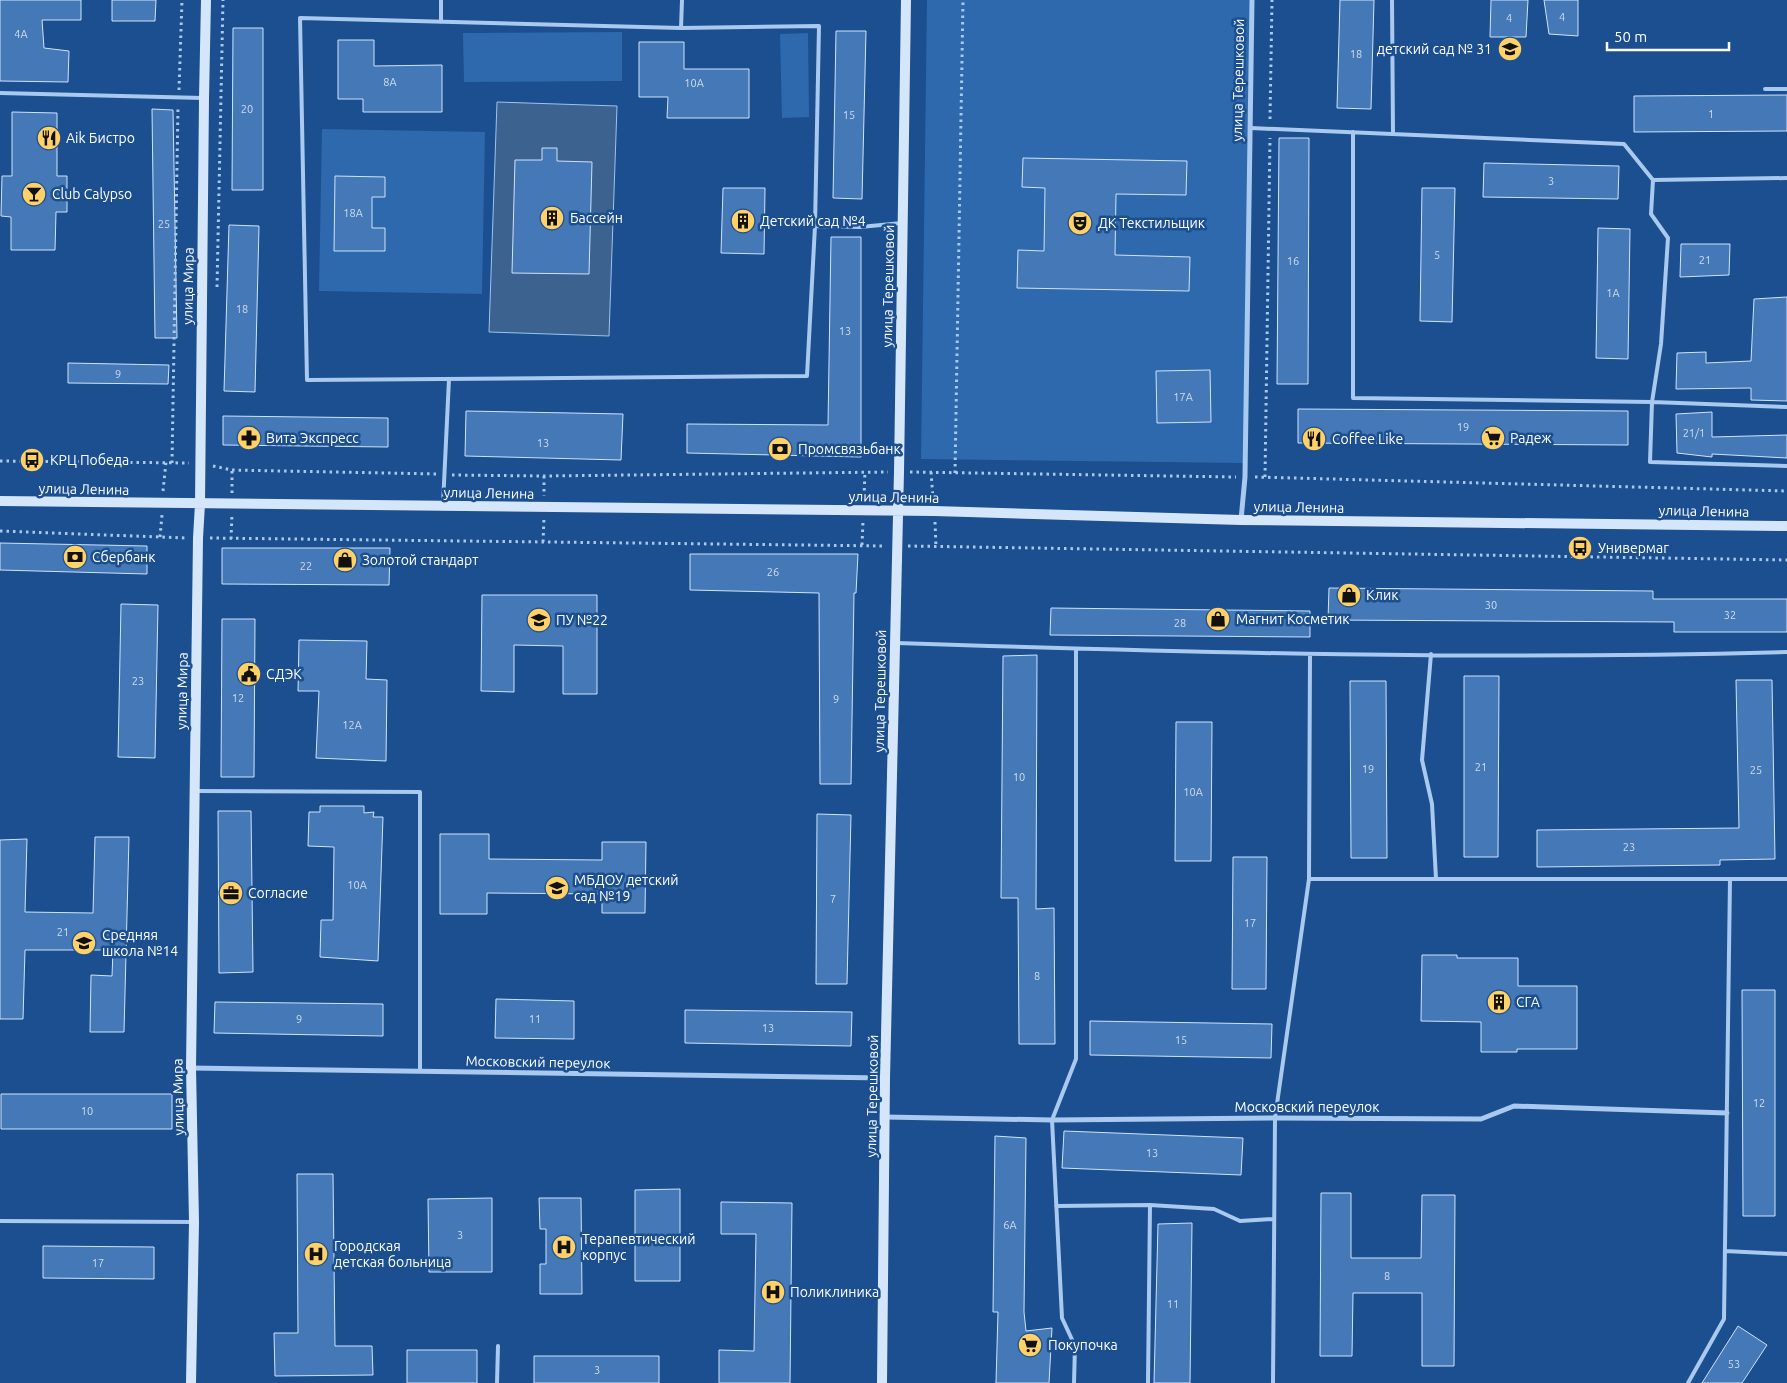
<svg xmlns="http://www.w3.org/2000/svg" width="1787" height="1383" font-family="Ubuntu,sans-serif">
  <rect width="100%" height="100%" fill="#1b4f8f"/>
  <path fill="#2e69ad" d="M927 0H1251L1244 463 921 459Z
    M622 32V81L464 82 463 33Z
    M808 33 809 117 782 118 780 34Z
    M322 129 485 132 482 294 319 291Z"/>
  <path fill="#3c6290" stroke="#9cc4f0" d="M497 102 617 106 609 336 489 332Z"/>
  <path fill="#4478b7" stroke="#cfe3fa" d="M0 0H81V20H42L44 48 69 51 68 82 0 81Z
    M112 0H156L155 21H112Z
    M1340 0H1374L1371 109 1337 108Z
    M1491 0H1528L1526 37H1490Z
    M1544 0H1578V36L1549 34Z
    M233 28H263V190H232Z
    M836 31H866L862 199 833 198Z
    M338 40H374V66L442 65V112H363V99H338Z
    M639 42H684V69H749V118H667L668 97H639Z
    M1787 95V131L1634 132V96Z
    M152 109 173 110 177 338H155Z
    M12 112 57 113V176H67V212H56L55 250H11V217L1 216 2 176H12Z
    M1279 138H1309L1308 384H1277Z
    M542 148H557V161L592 162 589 274 512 273 515 160H542Z
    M1023 158 1187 161 1186 195 1116 194 1115 255 1190 257 1189 291 1017 288 1018 250 1044 251 1045 188 1022 187Z
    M1484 163 1619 166 1618 199 1483 197Z
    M335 176 385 177V197H372V228H385V251H334Z
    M723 188H765L764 254 721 253Z
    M1422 188H1455L1452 322 1420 321Z
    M229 225 259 226 255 392 224 391Z
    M1598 228 1630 229 1628 359 1596 358Z
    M831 237H861V457L687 453V424L828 425Z
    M1681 244H1730L1729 275 1680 277Z
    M1787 297V401L1751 400V388L1676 389 1677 353 1706 352V363L1751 361 1754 299Z
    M68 363 169 365 168 384 68 383Z
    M1210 370 1211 422 1157 423 1156 371Z
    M1298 409 1628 411V445L1298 443Z
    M466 411 623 414 621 460 465 456Z
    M1712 412V437L1787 435V458L1712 454V457L1677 453 1676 414Z
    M223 416 388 418V447L223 445Z
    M0 543 147 546V574L0 570Z
    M222 548H390L389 585 222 584Z
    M690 554H858L856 593H854L851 784H820L819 593 690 590Z
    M1329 588 1653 591V599H1787V632H1674V622L1328 620Z
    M482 595H597V694H563V646L514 645V692L481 691Z
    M121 604 158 605 155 758 118 757Z
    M1051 608 1310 611V637L1050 635Z
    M222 619H255L254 777H221Z
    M299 640 367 641 366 679 387 680 386 761 316 758 319 691H298Z
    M1037 655 1036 909 1054 908 1055 1044H1019L1018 898H1001L1003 656Z
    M1464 676H1499L1498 857H1464Z
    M1736 680H1772L1775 859 1720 860V865L1537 867V830L1739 828Z
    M1350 681H1386L1387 858H1351Z
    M1176 722H1212L1211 861H1175Z
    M320 806H364V813L374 812 373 817H383L378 961 320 957 321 920H333L334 847 308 846 309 812H320Z
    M218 811H251L253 972 219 973Z
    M817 814 851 815 847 984H816Z
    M440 834H489V859L602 860V842H646L645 913H602V894L487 893V914H440Z
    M95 837H129L124 1032H90L91 975 112 976 113 950H25L23 1019H0V840L27 839 25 912 93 913Z
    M1233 857H1267L1266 989H1232Z
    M1422 955H1457V958H1518V986H1577V1049H1517V1052H1481V1022L1421 1021Z
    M1742 990H1775V1216H1743Z
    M496 999 574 1001V1039L495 1038Z
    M215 1002 383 1004V1036L214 1033Z
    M685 1010 852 1012 851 1046 685 1043Z
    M1090 1021 1272 1024 1271 1058 1090 1055Z
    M1 1094H172V1129H1Z
    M1064 1131 1243 1138 1241 1175 1062 1168Z
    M995 1136 1026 1138 1024 1312 1026 1331 1052 1328 1049 1383H996L998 1312H993Z
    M297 1174H333L335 1346H372L373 1375 275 1376 274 1333H298Z
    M680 1189V1281H635V1190Z
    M1321 1193H1351V1258H1421L1422 1195H1455L1454 1366H1422V1293H1353L1352 1356H1320Z
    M492 1198V1272H429L428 1199Z
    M539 1198H581L582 1294H540V1264H546V1229H540Z
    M721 1202 792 1203 790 1383H719V1350L754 1351 756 1234H721Z
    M1192 1223 1190 1383H1154L1158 1224Z
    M43 1246 154 1247V1279L43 1278Z
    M1738 1326 1767 1345 1742 1383H1702Z
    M407 1350H477V1383H407Z
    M534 1356H659V1383H534Z"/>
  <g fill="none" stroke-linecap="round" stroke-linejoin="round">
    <path stroke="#a9c9ee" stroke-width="3" stroke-dasharray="2.5 4" stroke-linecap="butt" d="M179 90 182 0
      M1270 119 1272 0
      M217 287 223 0
      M0 461 189 463
      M172 463 178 106
      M213 466 232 470 436 474
      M910 472 1236 477
      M931 472 933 499
      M955 473 963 0
      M452 475 544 476 888 472
      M544 476V496
      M1255 477 1787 491
      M1265 477 1270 138
      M163 491 166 462
      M232 493V470
      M864 497 865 472
      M935 522 936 547
      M0 531 187 538
      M160 537 162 515
      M210 538 886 546
      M231 539 232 514
      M543 542 544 518
      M862 545 863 521
      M908 546 1787 560"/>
    <path stroke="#a9c9ee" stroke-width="4" d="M441 0V22
      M1392 0 1393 134
      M300 18 681 28 819 26 815 226 807 376 307 380Z
      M681 28 682 0
      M1765 89H1787
      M0 93 203 98
      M1251 128 1624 144 1653 180 1651 214 1668 238 1661 344 1652 402 1650 462 1787 466
      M1353 132V398L1652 402 1787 407
      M1653 180 1787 178
      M815 226 860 227 902 223
      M443 504 449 379
      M897 643C1193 653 1490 660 1787 652
      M1431 654 1422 760 1432 804 1436 879
      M195 791 420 792V1071
      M1309 879H1787
      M1056 1206 1150 1205
      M0 1221 193 1222
      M1725 1251 1787 1254
      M497 1383 498 1346
      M1074 1383 1075 1346 1062 1318 1052 1120 1076 1059V649
      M1148 1383 1150 1205 1214 1209 1240 1221 1274 1219
      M1273 1383 1275 1118 1309 879 1310 654
      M1688 1383 1724 1319 1730 879"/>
    <path stroke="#a9c9ee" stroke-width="5" d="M1241 520 1245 477 1252 0
      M191 1068 885 1078
      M885 1117 1052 1120 1275 1118 1481 1119 1514 1106 1727 1113"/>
    <path stroke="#d6e6fa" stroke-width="10" d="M0 501 934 511 1241 520 1787 526
      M191 1383 194 1222 191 1068 198 538 200 504 204 98 206 0
      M882 1383 885 1078 899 472 906 0"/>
  </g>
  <defs>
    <g id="school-disc" transform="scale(1.25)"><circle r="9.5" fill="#ffd166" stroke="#1b4f8f"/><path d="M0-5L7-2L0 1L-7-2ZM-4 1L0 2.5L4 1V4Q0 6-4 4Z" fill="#111"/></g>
    <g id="restaurant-disc" transform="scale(1.25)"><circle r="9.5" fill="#ffd166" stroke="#1b4f8f"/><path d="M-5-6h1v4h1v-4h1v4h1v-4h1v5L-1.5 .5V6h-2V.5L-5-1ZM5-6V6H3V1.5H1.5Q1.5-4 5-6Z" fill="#111"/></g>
    <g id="bar-disc" transform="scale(1.25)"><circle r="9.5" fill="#ffd166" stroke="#1b4f8f"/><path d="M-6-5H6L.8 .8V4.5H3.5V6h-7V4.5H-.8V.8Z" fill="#111"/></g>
    <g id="building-disc" transform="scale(1.25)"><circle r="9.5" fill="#ffd166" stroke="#1b4f8f"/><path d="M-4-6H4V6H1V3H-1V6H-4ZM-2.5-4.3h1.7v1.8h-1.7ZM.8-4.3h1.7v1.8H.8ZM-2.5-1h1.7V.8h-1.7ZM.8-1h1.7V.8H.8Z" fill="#111"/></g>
    <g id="theatre-disc" transform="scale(1.25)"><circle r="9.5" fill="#ffd166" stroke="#1b4f8f"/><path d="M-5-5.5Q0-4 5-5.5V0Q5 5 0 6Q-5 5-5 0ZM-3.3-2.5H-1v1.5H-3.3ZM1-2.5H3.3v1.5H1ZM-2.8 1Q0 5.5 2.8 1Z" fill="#111"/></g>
    <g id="pharmacy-disc" transform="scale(1.25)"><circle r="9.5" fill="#ffd166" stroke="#1b4f8f"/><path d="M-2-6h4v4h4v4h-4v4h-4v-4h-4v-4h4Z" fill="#111"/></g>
    <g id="supermarket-disc" transform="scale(1.25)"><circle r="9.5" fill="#ffd166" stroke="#1b4f8f"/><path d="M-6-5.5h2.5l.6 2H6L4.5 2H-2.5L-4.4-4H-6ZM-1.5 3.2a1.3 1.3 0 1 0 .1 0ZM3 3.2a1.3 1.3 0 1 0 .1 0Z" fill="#111"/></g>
    <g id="bank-disc" transform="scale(1.25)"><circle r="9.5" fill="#ffd166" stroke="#1b4f8f"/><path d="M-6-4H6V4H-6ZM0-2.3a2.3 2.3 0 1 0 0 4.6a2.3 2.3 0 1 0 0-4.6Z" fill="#111"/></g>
    <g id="bus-disc" transform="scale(1.25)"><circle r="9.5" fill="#ffd166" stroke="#1b4f8f"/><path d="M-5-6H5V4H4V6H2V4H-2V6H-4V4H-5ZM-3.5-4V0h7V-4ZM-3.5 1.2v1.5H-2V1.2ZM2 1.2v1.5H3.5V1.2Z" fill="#111"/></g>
    <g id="shop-disc" transform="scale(1.25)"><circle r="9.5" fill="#ffd166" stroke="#1b4f8f"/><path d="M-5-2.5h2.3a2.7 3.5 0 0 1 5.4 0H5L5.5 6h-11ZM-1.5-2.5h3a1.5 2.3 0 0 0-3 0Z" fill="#111"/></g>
    <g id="university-disc" transform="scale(1.25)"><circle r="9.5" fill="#ffd166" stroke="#1b4f8f"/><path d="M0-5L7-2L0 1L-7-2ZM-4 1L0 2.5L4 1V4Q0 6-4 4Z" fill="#111"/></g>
    <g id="civic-disc" transform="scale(1.25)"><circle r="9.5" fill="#ffd166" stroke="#1b4f8f"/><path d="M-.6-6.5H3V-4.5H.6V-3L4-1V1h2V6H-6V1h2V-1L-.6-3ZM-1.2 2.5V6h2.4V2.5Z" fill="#111"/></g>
    <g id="office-disc" transform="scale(1.25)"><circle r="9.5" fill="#ffd166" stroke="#1b4f8f"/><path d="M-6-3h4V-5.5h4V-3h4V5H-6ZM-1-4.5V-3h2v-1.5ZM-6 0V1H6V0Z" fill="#111"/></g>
    <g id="hospital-disc" transform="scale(1.25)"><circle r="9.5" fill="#ffd166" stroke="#1b4f8f"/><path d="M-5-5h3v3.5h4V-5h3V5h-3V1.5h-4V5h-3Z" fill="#111"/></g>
  </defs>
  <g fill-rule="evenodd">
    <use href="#school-disc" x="1510" y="49"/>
    <use href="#restaurant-disc" x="49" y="138"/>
    <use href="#bar-disc" x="34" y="194"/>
    <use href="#building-disc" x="552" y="218"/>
    <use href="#building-disc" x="743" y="221"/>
    <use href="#theatre-disc" x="1080" y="223"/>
    <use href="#pharmacy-disc" x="249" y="438"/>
    <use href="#supermarket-disc" x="1493" y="438"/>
    <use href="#restaurant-disc" x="1314" y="439"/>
    <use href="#bank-disc" x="780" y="449"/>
    <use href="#bus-disc" x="32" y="460"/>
    <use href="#bus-disc" x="1580" y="548"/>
    <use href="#bank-disc" x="75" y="557"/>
    <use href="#shop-disc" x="345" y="560"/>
    <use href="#shop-disc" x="1349" y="595"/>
    <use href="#shop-disc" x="1218" y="619"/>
    <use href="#university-disc" x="539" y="620"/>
    <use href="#civic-disc" x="249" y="674"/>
    <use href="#school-disc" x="557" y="888"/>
    <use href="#office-disc" x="231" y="893"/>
    <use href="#school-disc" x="84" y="943"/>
    <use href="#building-disc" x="1499" y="1002"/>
    <use href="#hospital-disc" x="564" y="1247"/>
    <use href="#hospital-disc" x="316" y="1254"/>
    <use href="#hospital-disc" x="773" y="1292"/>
    <use href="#supermarket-disc" x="1030" y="1345"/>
  </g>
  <g text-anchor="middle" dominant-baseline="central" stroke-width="5" stroke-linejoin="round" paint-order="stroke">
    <g font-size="11" fill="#d0dded">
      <text x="1562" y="17">4</text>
      <text x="1509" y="18">4</text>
      <text x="21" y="34">4А</text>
      <text x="1356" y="54">18</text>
      <text x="390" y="82">8А</text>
      <text x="694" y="83">10А</text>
      <text x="247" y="109">20</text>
      <text x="1711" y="114">1</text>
      <text x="849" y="115">15</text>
      <text x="1551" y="181">3</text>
      <text x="353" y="213">18А</text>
      <text x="164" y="224">25</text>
      <text x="1437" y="255">5</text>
      <text x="1705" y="260">21</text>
      <text x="1293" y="261">16</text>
      <text x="1613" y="293">1А</text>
      <text x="242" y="309">18</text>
      <text x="845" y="331">13</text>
      <text x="118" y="374">9</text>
      <text x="1183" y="397">17А</text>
      <text x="1463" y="427">19</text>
      <text x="1694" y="433">21/1</text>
      <text x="543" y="443">13</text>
      <text x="306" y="566">22</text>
      <text x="773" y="572">26</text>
      <text x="1491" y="605">30</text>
      <text x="1730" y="615">32</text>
      <text x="1180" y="623">28</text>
      <text x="138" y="681">23</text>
      <text x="238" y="698">12</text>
      <text x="836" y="699">9</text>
      <text x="352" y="725">12А</text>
      <text x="1481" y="767">21</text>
      <text x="1368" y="769">19</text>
      <text x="1756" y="770">25</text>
      <text x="1019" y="777">10</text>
      <text x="1193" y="792">10А</text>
      <text x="1629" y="847">23</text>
      <text x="357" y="885">10А</text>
      <text x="833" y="899">7</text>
      <text x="1250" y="923">17</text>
      <text x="63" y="932">21</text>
      <text x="1037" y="976">8</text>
      <text x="299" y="1019">9</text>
      <text x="535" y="1019">11</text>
      <text x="768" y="1028">13</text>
      <text x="1181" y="1040">15</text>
      <text x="1759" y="1103">12</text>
      <text x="87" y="1111">10</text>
      <text x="1152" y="1153">13</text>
      <text x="1010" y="1225">6А</text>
      <text x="460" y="1235">3</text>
      <text x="98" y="1263">17</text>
      <text x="1387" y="1276">8</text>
      <text x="1173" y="1304">11</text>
      <text x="1734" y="1364">53</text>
      <text x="597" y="1370">3</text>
    </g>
    <g font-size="14" fill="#fff" stroke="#1b4f8f" text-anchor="start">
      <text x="1492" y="49" text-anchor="end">детский сад № 31</text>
      <text x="66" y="138">Aik Бистро</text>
      <text x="52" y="194">Club Calypso</text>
      <text x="570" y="218">Бассейн</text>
      <text x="760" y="221">Детский сад №4</text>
      <text x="1098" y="223">ДК Текстильщик</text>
      <text x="266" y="438">Вита Экспресс</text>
      <text x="1510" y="438">Радеж</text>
      <text x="1332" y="439">Coffee Like</text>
      <text x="798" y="449">Промсвязьбанк</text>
      <text x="50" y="460">КРЦ Победа</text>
      <text x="1598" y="548">Универмаг</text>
      <text x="92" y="557">Сбербанк</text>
      <text x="362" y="560">Золотой стандарт</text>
      <text x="1366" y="595">Клик</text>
      <text x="1236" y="619">Магнит Косметик</text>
      <text x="556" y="620">ПУ №22</text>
      <text x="266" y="674">СДЭК</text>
      <text x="574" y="880">МБДОУ детский<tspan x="574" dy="16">сад №19</tspan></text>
      <text x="248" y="893">Согласие</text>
      <text x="102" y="935">Средняя<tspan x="102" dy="16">школа №14</tspan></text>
      <text x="1516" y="1002">СГА</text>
      <text x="582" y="1239">Терапевтический<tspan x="582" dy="16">корпус</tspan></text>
      <text x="334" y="1246">Городская<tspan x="334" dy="16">детская больница</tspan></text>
      <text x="790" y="1292">Поликлиника</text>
      <text x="1048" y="1345">Покупочка</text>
    </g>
    <g font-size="14" fill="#fff" stroke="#1b4f8f">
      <text transform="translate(1238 80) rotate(-89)">улица Терешковой</text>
      <text transform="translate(188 286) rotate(-89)">улица Мира</text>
      <text transform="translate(888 286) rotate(-89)">улица Терешковой</text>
      <text transform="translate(84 489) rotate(1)">улица Ленина</text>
      <text transform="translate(489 493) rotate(1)">улица Ленина</text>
      <text transform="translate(894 497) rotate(1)">улица Ленина</text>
      <text transform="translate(1299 507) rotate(1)">улица Ленина</text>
      <text transform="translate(1704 511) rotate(1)">улица Ленина</text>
      <text transform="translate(182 691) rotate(-89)">улица Мира</text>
      <text transform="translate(880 691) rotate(-89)">улица Терешковой</text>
      <text transform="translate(538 1062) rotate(1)">Московский переулок</text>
      <text transform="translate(872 1096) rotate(-89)">улица Терешковой</text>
      <text transform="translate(178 1097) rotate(-91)">улица Мира</text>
      <text x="1307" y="1107">Московский переулок</text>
    </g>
  </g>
  <path d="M1607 42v8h122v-8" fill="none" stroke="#ffffff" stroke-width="2.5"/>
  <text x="1614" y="42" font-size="15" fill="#ffffff" stroke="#1b4f8f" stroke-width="4" paint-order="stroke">50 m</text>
</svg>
